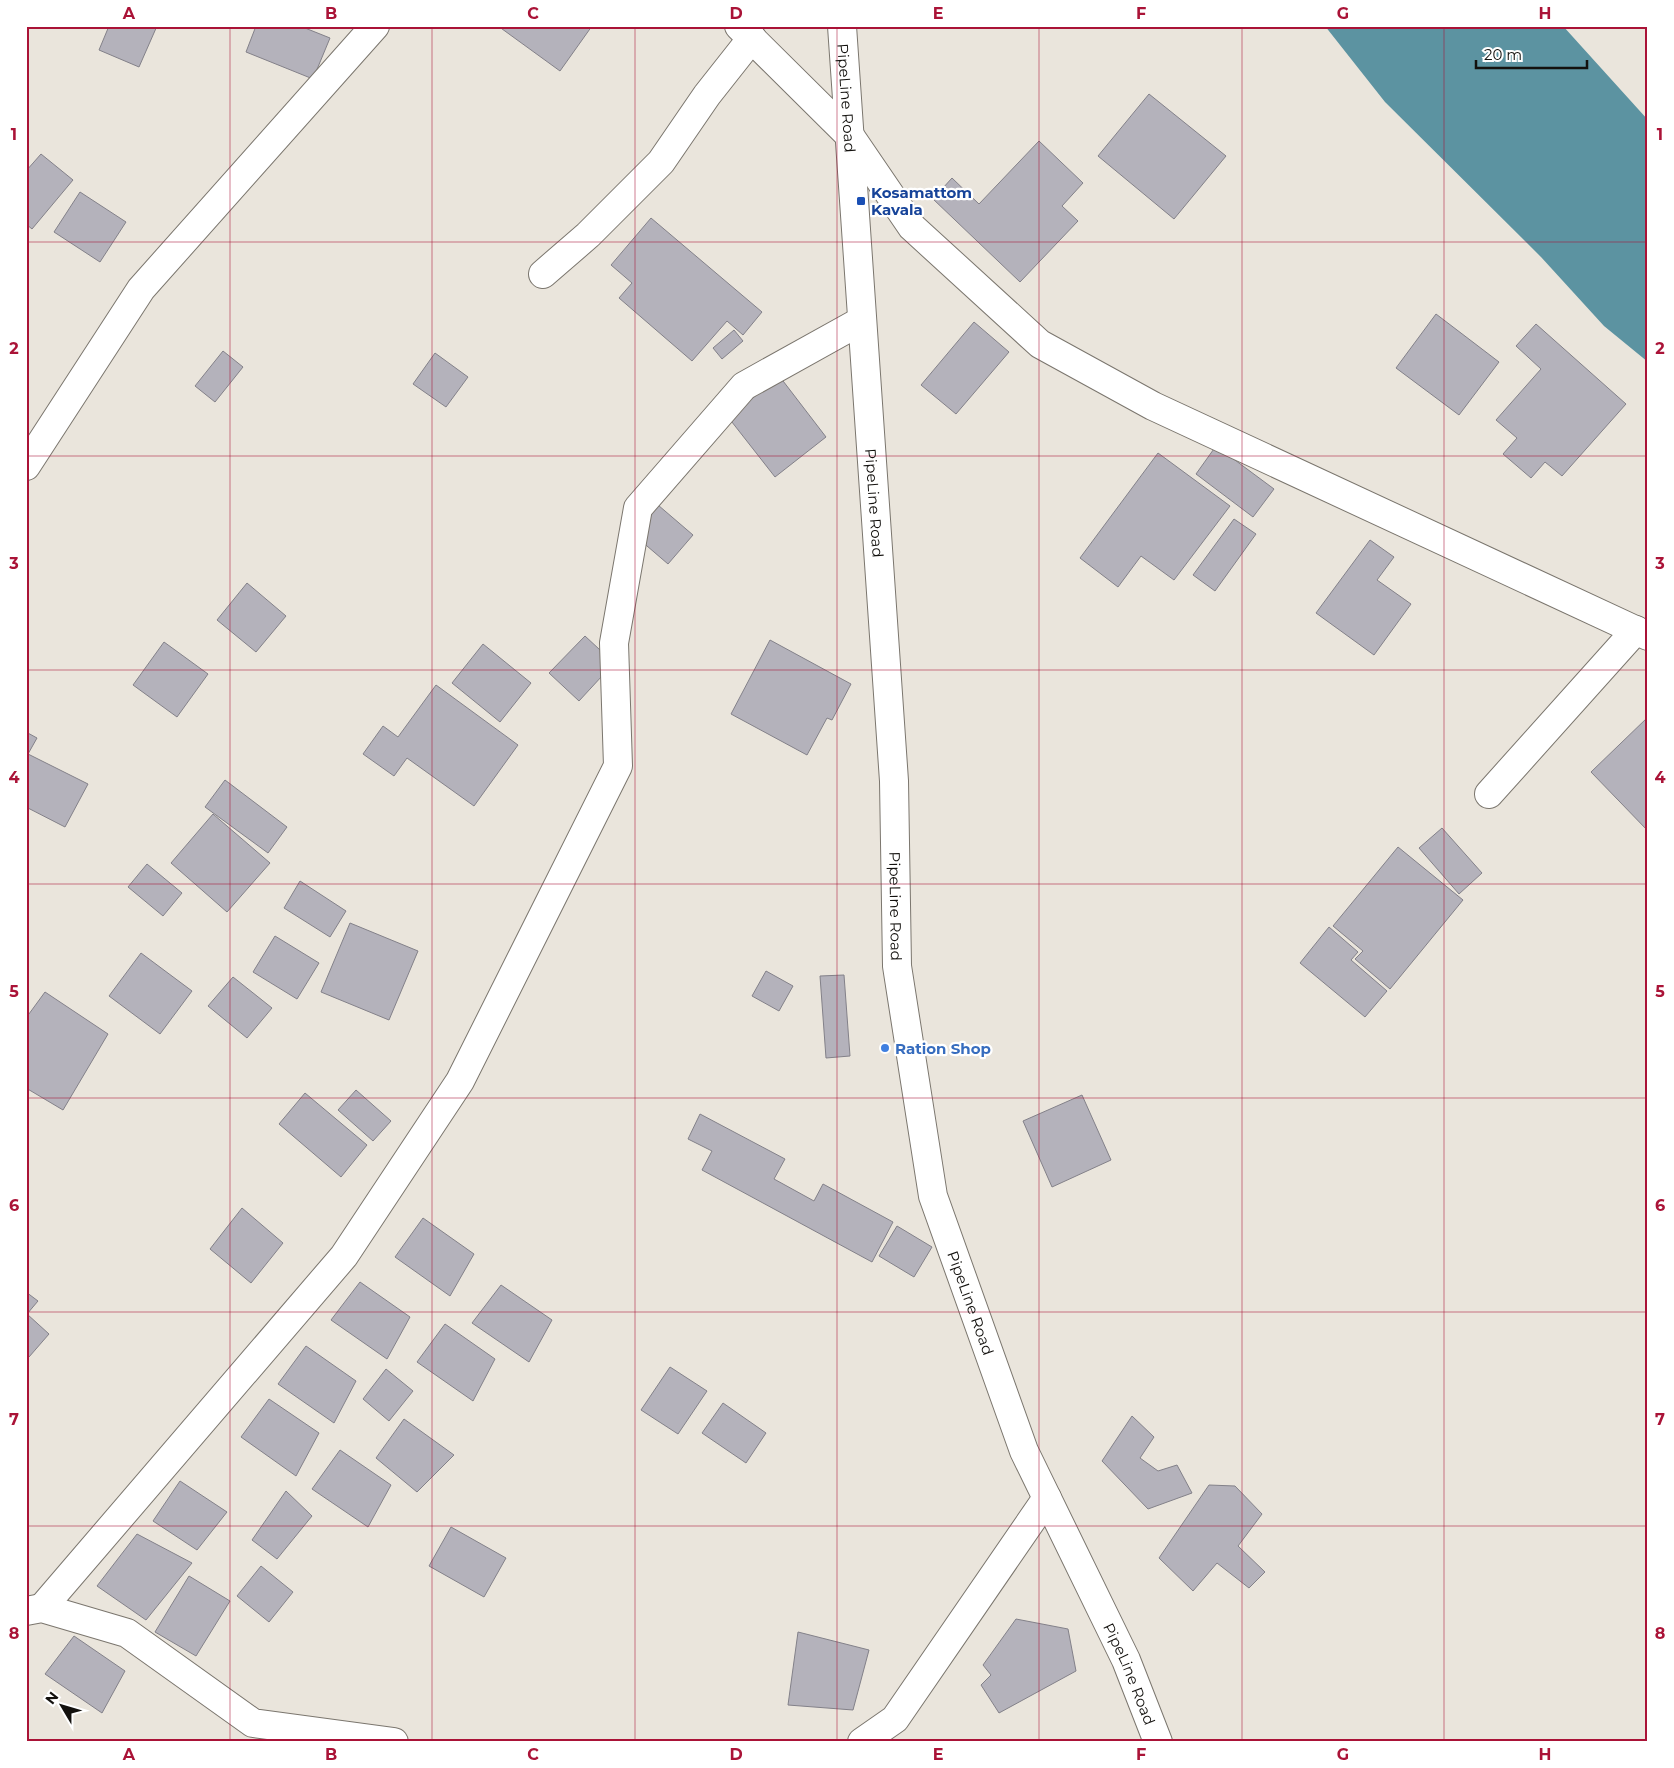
<svg xmlns="http://www.w3.org/2000/svg" width="1674" height="1768" font-family="Montserrat,sans-serif">
  <rect width="100%" height="100%" fill="#eae5dc"/>
  <path fill="#5c93a1" d="M1325 26H1563L1648 120V362L1604 326 1541 257 1385 102Z"/>
  <path fill="#b4b2bb" stroke="#838189" d="M109 26H157L139 67 99 50Z
    M256 26H300L330 38 313 79 246 52Z
    M498 26H592L560 71Z
    M1149 94 1226 156 1174 219 1098 156Z
    M1039 141 1083 183 1062 206 1078 221 1020 282 933 199 952 178 979 204Z
    M41 154 73 180 32 229 26 224V171Z
    M80 192 126 222 100 262 54 232Z
    M651 218 762 312 743 335 727 321 692 361 619 298 632 283 611 265Z
    M1436 314 1499 362 1459 415 1396 368Z
    M974 322 1009 352 956 414 921 385Z
    M1536 324 1626 404 1562 476 1545 462 1531 478 1503 454 1517 438 1496 420 1541 369 1516 346Z
    M734 330 743 341 722 359 713 348Z
    M223 351 243 367 215 402 195 386Z
    M435 353 468 377 446 407 413 384Z
    M780 377 826 437 775 477 728 417Z
    M1216 446 1274 489 1253 517 1196 474Z
    M1158 453 1230 506 1174 580 1141 556 1118 587 1080 558Z
    M658 505 693 535 668 564 633 534Z
    M1234 519 1256 534 1215 591 1193 575Z
    M1370 540 1394 557 1377 580 1411 604 1374 655 1316 613Z
    M247 583 286 616 256 652 217 620Z
    M585 636 614 663 579 701 549 673Z
    M770 640 851 684 832 720 827 718 807 755 731 714Z
    M164 642 208 674 177 717 133 685Z
    M483 644 531 683 500 722 452 683Z
    M436 685 518 745 474 806 407 758 394 776 363 754 383 726 398 737Z
    M1648 717V831L1591 772Z
    M26 732 37 738 28 754 88 784 65 827 26 807Z
    M225 780 287 827 268 853 205 807Z
    M213 814 270 863 227 912 171 863Z
    M1442 828 1482 873 1459 894 1419 848Z
    M1398 847 1463 900 1390 989 1355 959 1363 951 1333 926Z
    M147 864 182 893 163 916 128 887Z
    M300 881 346 911 330 937 284 908Z
    M350 923 418 951 389 1020 321 992Z
    M1329 927 1358 952 1351 960 1387 991 1365 1017 1300 963Z
    M275 936 319 963 297 999 253 972Z
    M141 953 192 991 160 1034 109 996Z
    M766 971 793 986 779 1011 752 996Z
    M844 975 850 1056 826 1058 820 976Z
    M233 977 272 1008 247 1038 208 1006Z
    M45 992 108 1034 63 1110 26 1088V1018Z
    M356 1090 391 1121 373 1141 338 1110Z
    M305 1093 367 1145 341 1177 279 1124Z
    M1082 1095 1111 1160 1052 1187 1023 1121Z
    M700 1114 785 1159 774 1179 814 1201 823 1184 893 1222 872 1262 702 1170 712 1151 688 1139Z
    M242 1208 283 1243 251 1283 210 1249Z
    M423 1218 474 1254 450 1296 395 1257Z
    M897 1226 932 1247 914 1277 879 1256Z
    M360 1282 410 1317 387 1359 331 1320Z
    M501 1285 552 1320 529 1362 472 1323Z
    M26 1292 38 1301 27 1314 49 1334 29 1357 26 1355Z
    M445 1324 495 1359 473 1401 417 1362Z
    M306 1346 356 1381 334 1423 278 1384Z
    M670 1367 707 1391 678 1434 641 1410Z
    M386 1369 413 1391 389 1421 363 1399Z
    M269 1399 319 1433 296 1476 241 1437Z
    M723 1403 766 1433 746 1463 702 1433Z
    M1132 1416 1154 1437 1140 1458 1158 1471 1177 1465 1192 1493 1148 1509 1102 1461Z
    M404 1419 454 1455 417 1492 376 1458Z
    M340 1450 391 1485 368 1527 312 1489Z
    M180 1481 227 1512 197 1550 153 1521Z
    M1209 1485 1235 1486 1262 1514 1238 1546 1265 1572 1249 1588 1217 1563 1193 1591 1159 1558Z
    M286 1491 312 1516 277 1559 252 1540Z
    M451 1527 506 1558 484 1597 429 1566Z
    M137 1534 192 1563 146 1620 97 1586Z
    M261 1566 293 1592 269 1622 237 1596Z
    M189 1576 230 1601 196 1656 155 1632Z
    M1016 1619 1068 1629 1076 1671 999 1713 981 1685 991 1675 983 1665Z
    M798 1632 869 1650 853 1710 788 1705Z
    M74 1636 125 1671 102 1713 45 1674Z"/>
  <g fill="none" stroke-linecap="round" stroke-linejoin="round">
    <g stroke="#7b766e" stroke-width="30">
      <g id="minor">
        <path id="s1" d="M842 26 894 781 897 966 933 1196 1024 1451 1126 1660 1158 1742"/>
        <path d="M543 274 588 235 661 162 707 95 752 38"/>
        <path d="M26 466 141 289 375 26"/>
        <path d="M1489 794 1636 630"/>
        <path d="M42 1608 344 1256 460 1081 618 766 614 643 638 508 744 386 861 321"/>
        <path d="M26 1611 42 1608 127 1633 253 1723 394 1742"/>
        <path d="M862 1742 895 1719 1047 1498"/>
      </g>
    </g>
    <g stroke="#7b766e" stroke-width="30">
      <path id="secondary" d="M739 26 850 136 912 227 1040 344 1153 406 1648 636"/>
    </g>
    <use href="#minor" stroke="#fff" stroke-width="28"/>
    <use href="#secondary" stroke="#fff" stroke-width="28"/>
  </g>
  <path fill="none" stroke="#aa1337" stroke-width="1" stroke-opacity="0.55" d="M230 26V1742M432 26V1742M635 26V1742M837 26V1742M1039 26V1742M1242 26V1742M1444 26V1742M26 242H1648M26 456H1648M26 670H1648M26 884H1648M26 1098H1648M26 1312H1648M26 1526H1648"/>
  <rect fill="#1a4fb4" stroke="#fff" stroke-width="2" x="856" y="196" width="10" height="10" rx="2.5"/>
  <circle fill="#3f7fe0" stroke="#fff" stroke-width="2" cx="885" cy="1048" r="5"/>
  <g text-anchor="middle" dominant-baseline="central" stroke-width="4.5" stroke-linejoin="round" paint-order="stroke">
    <g font-size="15" fill="#13110e" stroke="#fff">
      <text stroke="none"><textPath href="#s1" startOffset="72">PipeLine Road</textPath></text>
      <text stroke="none"><textPath href="#s1" startOffset="478">PipeLine Road</textPath></text>
      <text stroke="none"><textPath href="#s1" startOffset="882">PipeLine Road</textPath></text>
      <text stroke="none"><textPath href="#s1" startOffset="1288">PipeLine Road</textPath></text>
      <text stroke="none"><textPath href="#s1" startOffset="1692">PipeLine Road</textPath></text>
    </g>
    <g font-size="15" font-weight="bold" fill="#164399" stroke="#fff" text-anchor="start">
      <text x="871" y="192">Kosamattom<tspan x="871" dy="17">Kavala</tspan></text>
    </g>
    <g font-size="15" font-weight="bold" fill="#366cbe" stroke="#fff" text-anchor="start">
      <text x="895" y="1048">Ration Shop</text>
    </g>
  </g>
  <rect width="1674" height="1768" fill="none" stroke="#ffffff" stroke-width="55"/>
  <g transform="translate(62 1706) rotate(308)" stroke="#ffffff" stroke-width="4" paint-order="stroke">
  <path d="M0-4L9 19L0 12L-9 19Z" fill="#13110e"/>
  <text y="-8" font-size="14" font-weight="bold" text-anchor="middle" fill="#13110e">N</text>
  </g>
  <path d="M1476 60v8h111v-8" fill="none" stroke="#13110e" stroke-width="2.5"/>
  <text x="1484" y="60" font-size="15" fill="#13110e" stroke="#ffffff" stroke-width="4" paint-order="stroke">20 m</text>
  <rect x="28" y="28" width="1618" height="1712" fill="none" stroke="#aa1337" stroke-width="2"/>
  <g font-size="16" text-anchor="middle" font-weight="bold" fill="#aa1337">
    <text x="129" y="19">A</text>
    <text x="331" y="19">B</text>
    <text x="533" y="19">C</text>
    <text x="736" y="19">D</text>
    <text x="938" y="19">E</text>
    <text x="1141" y="19">F</text>
    <text x="1343" y="19">G</text>
    <text x="1545" y="19">H</text>
    <text x="14" y="140">1</text>
    <text x="1660" y="140">1</text>
    <text x="14" y="354">2</text>
    <text x="1660" y="354">2</text>
    <text x="14" y="569">3</text>
    <text x="1660" y="569">3</text>
    <text x="14" y="783">4</text>
    <text x="1660" y="783">4</text>
    <text x="14" y="997">5</text>
    <text x="1660" y="997">5</text>
    <text x="14" y="1211">6</text>
    <text x="1660" y="1211">6</text>
    <text x="14" y="1425">7</text>
    <text x="1660" y="1425">7</text>
    <text x="14" y="1639">8</text>
    <text x="1660" y="1639">8</text>
    <text x="129" y="1760">A</text>
    <text x="331" y="1760">B</text>
    <text x="533" y="1760">C</text>
    <text x="736" y="1760">D</text>
    <text x="938" y="1760">E</text>
    <text x="1141" y="1760">F</text>
    <text x="1343" y="1760">G</text>
    <text x="1545" y="1760">H</text>
  </g>
</svg>
